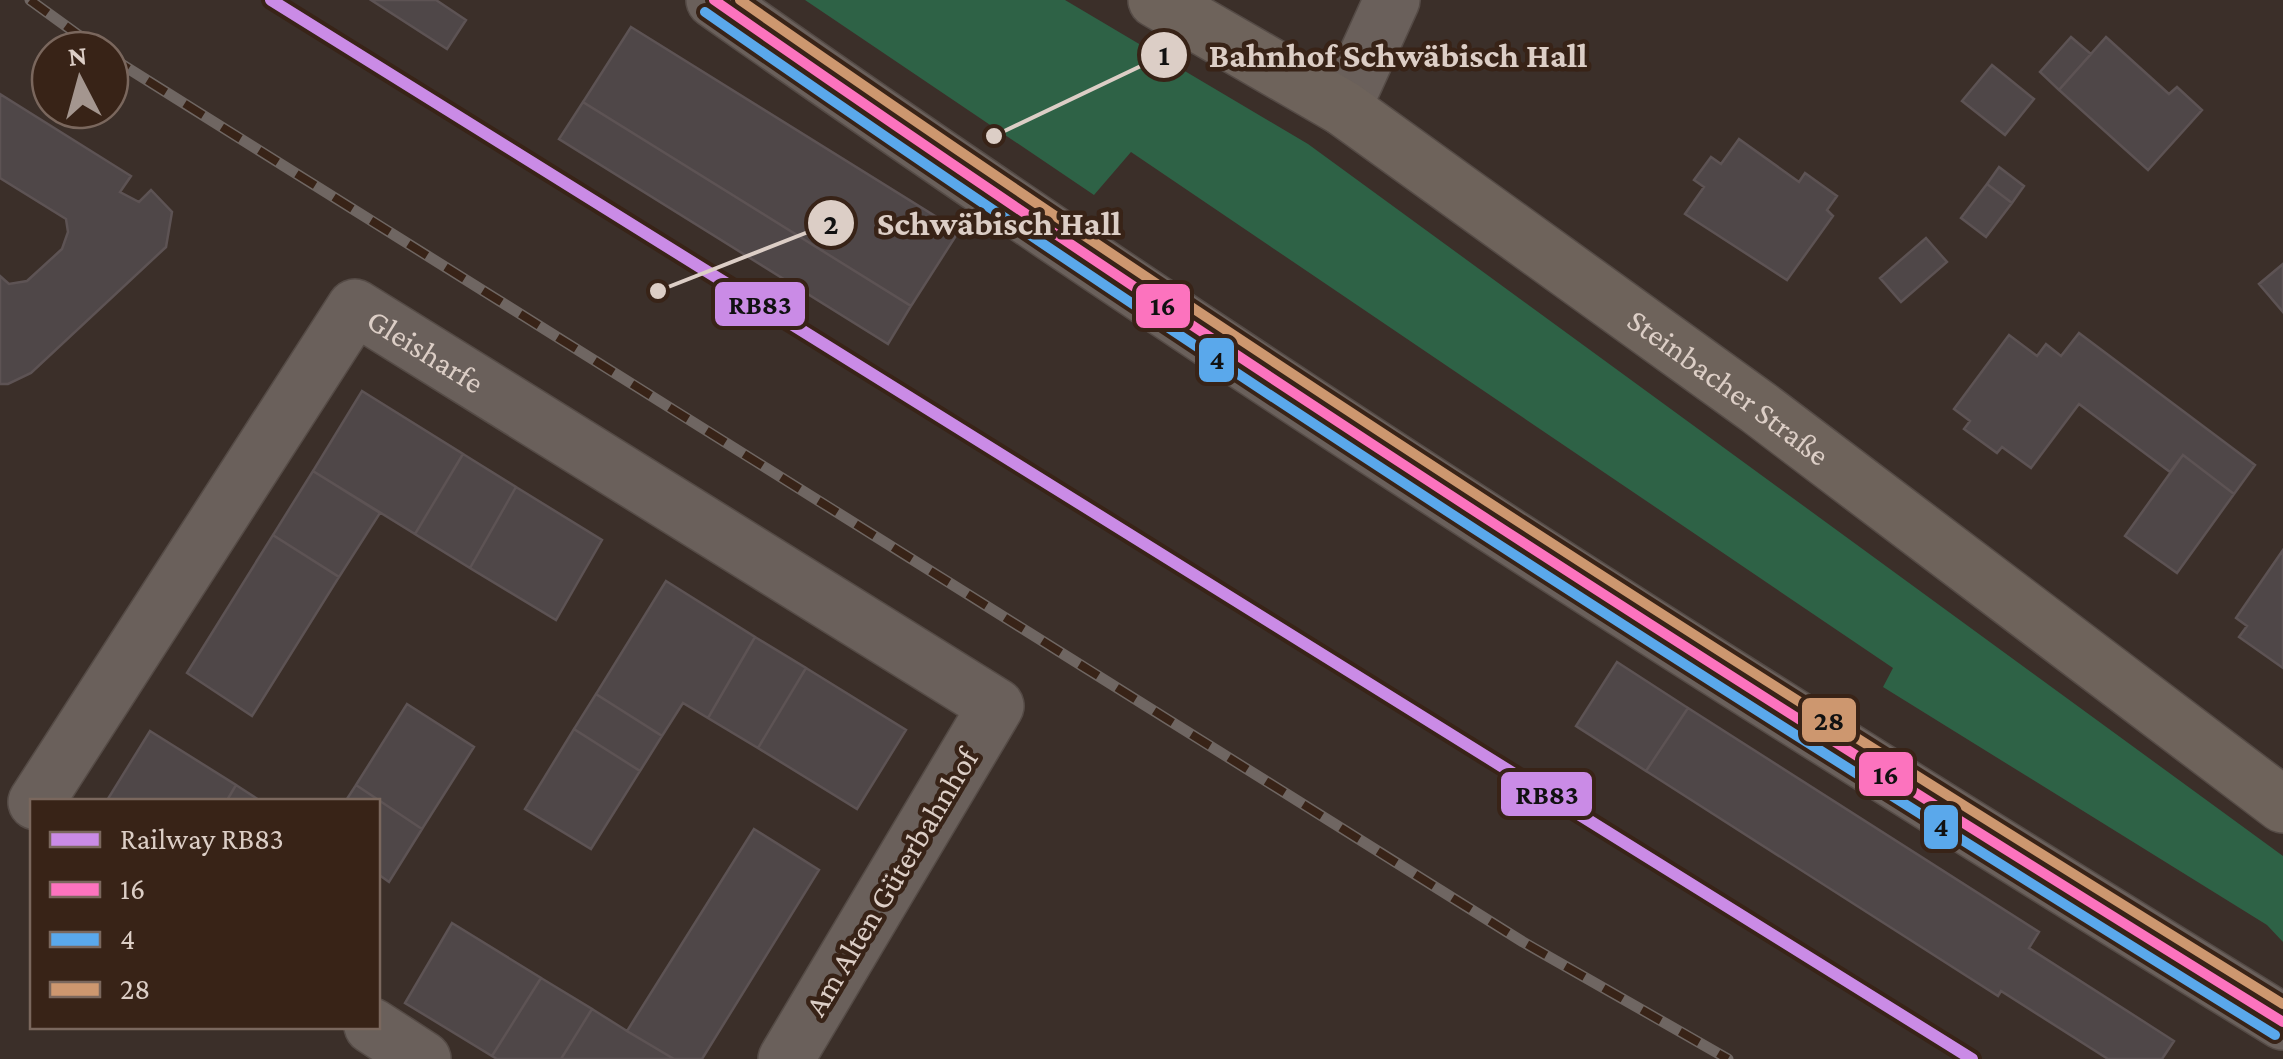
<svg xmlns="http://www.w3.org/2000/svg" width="2283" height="1059" font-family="'Crimson Pro',serif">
  <rect width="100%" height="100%" fill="#3b2f29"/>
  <path fill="#2e6246" d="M805 0H1065L1308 144 2283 856V942L2267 925 1883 687 1893 668 1131 152 1094 195Z"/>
  <path fill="#4f4748" stroke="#5d5354" stroke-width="2.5" d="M371 0H436L466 20 447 49Z
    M631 27 959 231 911 306 583 102Z
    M2071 37 2091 54 2059 90 2040 72Z
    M2106 37 2169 94 2177 87 2202 110 2148 170 2059 90Z
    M1992 65 2034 99 2005 135 1962 101Z
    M0 94 131 176 120 192 139 202 151 190 172 212 166 247 31 373 8 384H0V276L9 284 27 281 62 249 68 232 66 219 0 178Z
    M583 102 911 306 888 344 559 139Z
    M1739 139 1799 182 1805 173 1837 196 1827 210 1833 216 1787 280 1685 214 1704 187 1694 180 1711 157 1721 164Z
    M1999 167 2024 186 2012 203 1987 184Z
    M1987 184 2012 203 1986 237 1961 218Z
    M1926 238 1947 262 1901 302 1880 278Z
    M2283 264V312L2259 284Z
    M2079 333 2255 465 2234 494 2183 455 2170 472 2079 404 2031 468 2002 447 1997 453 1964 429 1970 421 1954 409 2009 335 2037 356 2046 344 2061 356Z
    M362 391 463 454 415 534 313 471Z
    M463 454 516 487 470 568 415 534Z
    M2183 455 2234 494 2177 573 2125 536Z
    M313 471 380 513 339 577 273 535Z
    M516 487 602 540 556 620 470 568Z
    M273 535 339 577 252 716 187 673Z
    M2283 550V668L2239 637 2247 626 2236 618Z
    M666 581 755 637 708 718 683 703 662 736 596 694Z
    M755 637 806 668 758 748 708 718Z
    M1617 662 1688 708 1646 771 1576 726Z
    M806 668 906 730 857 809 758 748Z
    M596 694 662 736 640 771 574 729Z
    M407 704 474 747 422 829 356 785Z
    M1688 708 2039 932 2029 948 2174 1041 2162 1059H2108L2001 991 1998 996 1646 771Z
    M574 729 640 771 591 849 525 809Z
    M150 731 236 785 226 802H106Z
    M236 785 262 802H226Z
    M356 785 422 829 389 882 378 874V802H345Z
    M754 829 819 870 702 1059H674L627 1031Z
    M452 923 541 978 492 1056 405 1003Z
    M541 978 592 1009 561 1059H497L492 1056Z
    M592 1009 627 1031 674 1059H561Z"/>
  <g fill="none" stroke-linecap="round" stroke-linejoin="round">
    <g stroke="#554b46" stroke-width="58">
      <g id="street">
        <path d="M714 0C1224 360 1751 695 2283 1022"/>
        <path d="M1343 108 1392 0"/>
        <path id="s1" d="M36 802 355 307 996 706 786 1059"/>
        <path d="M372 1026 423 1059"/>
      </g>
    </g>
    <g stroke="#554b46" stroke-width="58">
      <g id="secondary">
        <path id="s2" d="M1156 0 1343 108 1759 408 2283 805"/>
      </g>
    </g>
    <use href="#street" stroke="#6a605b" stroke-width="55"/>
    <use href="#secondary" stroke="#6e635b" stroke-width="55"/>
    <g stroke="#6f6662" stroke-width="11">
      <path id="rail" d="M30 0 99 50
        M110 57 1523 942 1728 1059"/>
    </g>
    <use href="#rail" stroke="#382317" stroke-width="8" stroke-dasharray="22" stroke-linecap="butt"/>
    <g stroke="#382317" stroke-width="18">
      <path id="bus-1" d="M714 0C1226 357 1752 694 2283 1022"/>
    </g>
    <g stroke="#382317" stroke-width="18">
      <path id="bus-2" d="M705 12C1218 370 1743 706 2275 1035"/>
    </g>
    <g stroke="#382317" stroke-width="18">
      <path id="bus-3" d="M740 0C1244 351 1761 682 2283 1004"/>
    </g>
    <use href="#bus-1" stroke="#fc73be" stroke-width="10"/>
    <use href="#bus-2" stroke="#5aa8eb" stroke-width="10"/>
    <use href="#bus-3" stroke="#cd976f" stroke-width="10"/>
    <g stroke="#382317" stroke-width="20">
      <path id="rail-1" d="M271 0 1972 1059"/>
    </g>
    <use href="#rail-1" stroke="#ca8be6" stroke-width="12"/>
  </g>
  <g text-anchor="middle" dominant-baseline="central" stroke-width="9" stroke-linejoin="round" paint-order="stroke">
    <g font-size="32" fill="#dccec6" stroke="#382317">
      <text stroke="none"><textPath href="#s1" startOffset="672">Gleisharfe</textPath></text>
      <text stroke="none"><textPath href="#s2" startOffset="692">Steinbacher Straße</textPath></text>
      <text transform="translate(891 882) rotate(-59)">Am Alten Güterbahnhof</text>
    </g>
  </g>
  <path fill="none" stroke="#dccec6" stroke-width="4" d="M994 136L1164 55M658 291L831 223"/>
  <g fill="#dccec6" stroke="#382317" stroke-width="4">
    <circle cx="994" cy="136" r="10"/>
    <circle cx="658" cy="291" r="10"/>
    <circle cx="1164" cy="55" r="25"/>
    <circle cx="831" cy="223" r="25"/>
  </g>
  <g font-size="30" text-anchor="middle" font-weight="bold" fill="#111">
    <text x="1164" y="65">1</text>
    <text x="831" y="234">2</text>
  </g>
  <g font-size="35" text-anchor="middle" font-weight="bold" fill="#dccec6" stroke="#382317" stroke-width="9" stroke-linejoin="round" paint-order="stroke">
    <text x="1398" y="67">Bahnhof Schwäbisch Hall</text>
    <text x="999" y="235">Schwäbisch Hall</text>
  </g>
  <g stroke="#382317" stroke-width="4">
    <rect x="713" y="280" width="94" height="48" rx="10" fill="#ca8be6"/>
    <rect x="1134" y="282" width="58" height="48" rx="10" fill="#fc73be"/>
    <rect x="1197" y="336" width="39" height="48" rx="10" fill="#5aa8eb"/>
    <rect x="1800" y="696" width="58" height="48" rx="10" fill="#cd976f"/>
    <rect x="1857" y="750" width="58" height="48" rx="10" fill="#fc73be"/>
    <rect x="1499" y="770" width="95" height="48" rx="10" fill="#ca8be6"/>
    <rect x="1922" y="803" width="38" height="48" rx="10" fill="#5aa8eb"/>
  </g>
  <g font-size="28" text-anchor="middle" font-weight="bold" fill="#111">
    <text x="760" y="314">RB83</text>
    <text x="1163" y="315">16</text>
    <text x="1217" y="369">4</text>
    <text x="1829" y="730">28</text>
    <text x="1886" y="784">16</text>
    <text x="1547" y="804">RB83</text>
    <text x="1941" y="836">4</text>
  </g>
  <rect x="30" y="799" width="350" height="230" fill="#382317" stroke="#7a675d" stroke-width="2.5"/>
  <rect x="50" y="832" width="50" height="15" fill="#ca8be6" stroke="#7a675d" stroke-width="2.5"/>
  <text x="120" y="849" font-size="30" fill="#dccec6">Railway RB83</text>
  <rect x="50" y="882" width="50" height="15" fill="#fc73be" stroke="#7a675d" stroke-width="2.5"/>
  <text x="120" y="899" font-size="30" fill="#dccec6">16</text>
  <rect x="50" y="932" width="50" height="15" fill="#5aa8eb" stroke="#7a675d" stroke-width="2.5"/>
  <text x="120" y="949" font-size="30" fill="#dccec6">4</text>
  <rect x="50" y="982" width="50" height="15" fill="#cd976f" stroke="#7a675d" stroke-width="2.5"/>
  <text x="120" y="999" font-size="30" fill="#dccec6">28</text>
  <g transform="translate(80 80) rotate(354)"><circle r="48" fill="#382317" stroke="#7a675d" stroke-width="2.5"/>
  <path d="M0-8L18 38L0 25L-18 38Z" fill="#a4968f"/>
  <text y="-15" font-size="28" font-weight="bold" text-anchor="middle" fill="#dccec6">N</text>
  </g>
</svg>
